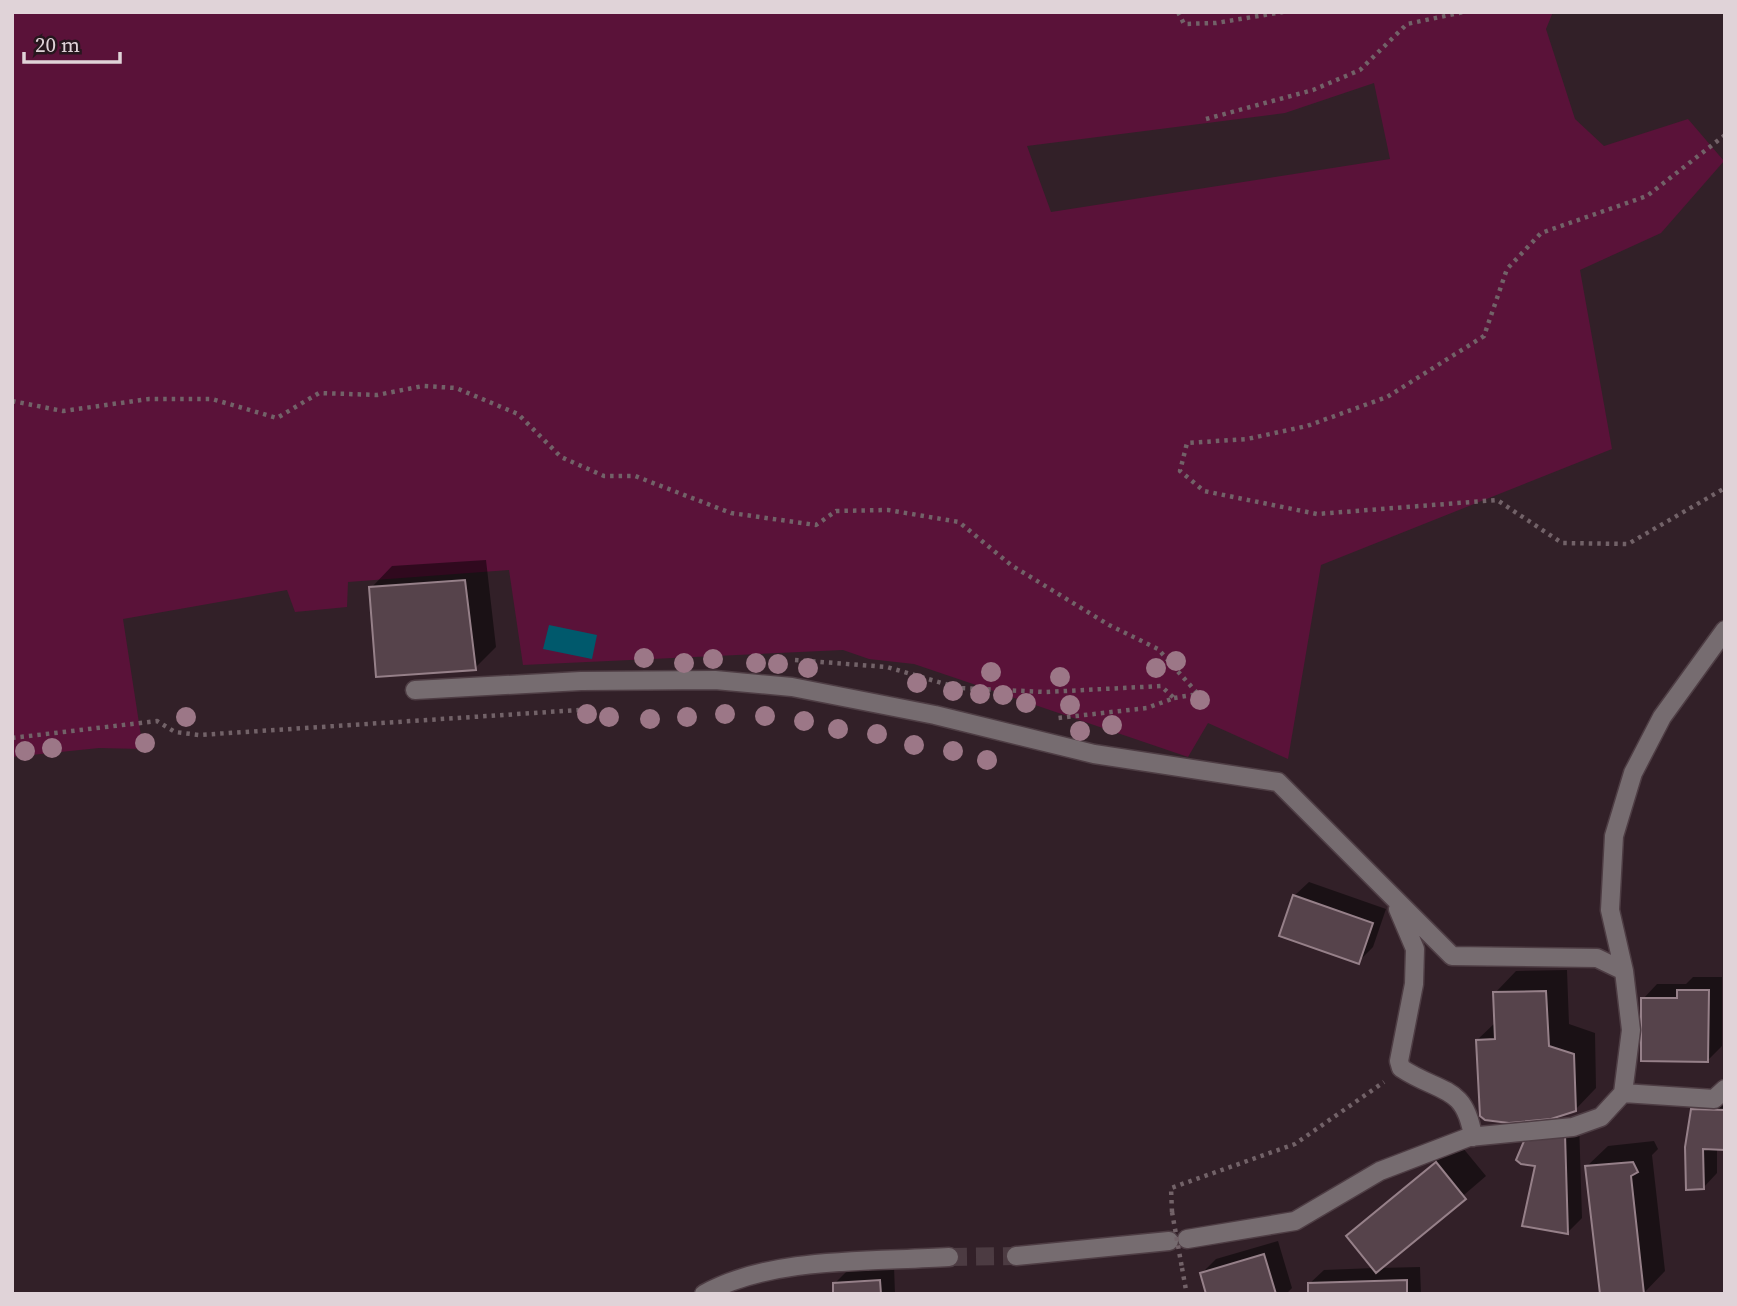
<svg xmlns="http://www.w3.org/2000/svg" width="1737" height="1306" font-family="'Source Serif 4',serif">
  <rect width="100%" height="100%" fill="#322028"/>
  <path fill="#5a1239" fill-rule="evenodd" d="M12 12H1553L1546 29 1575 119 1604 146 1688 119 1724 161 1661 233 1580 270 1612 449 1321 565 1288 759 1208 723 1188 757 914 664 869 659 843 650 523 665 509 570 348 582 347 607 295 612 287 590 123 619 143 749 99 748 12 757ZM1374 83 1390 159 1051 212 1027 146 1285 113Z"/>
  <path fill="#00596c" d="M549 625 597 635 592 659 543 649Z"/>
  <path fill="#0007" d="M486 560 496 647 475 668 371 588 392 566Z
    M1309 882 1386 909 1373 947 1358 962 1294 896Z
    M1567 970 1569 1024 1595 1033 1596 1088 1575 1110 1477 1040 1496 1022 1495 993 1516 971Z
    M1693 977H1722V1046L1708 1060 1643 999 1657 984H1686Z
    M1707 1095 1725 1096V1148H1717V1173L1703 1188 1693 1109Z
    M1579 1121 1582 1218 1568 1232 1526 1142 1541 1128Z
    M1654 1141 1658 1149 1652 1155 1665 1271 1643 1294 1586 1167 1608 1146Z
    M1458 1142 1486 1176 1379 1268 1420 1267 1421 1294H1310L1309 1284 1324 1270 1374 1268 1348 1236Z
    M1278 1241 1292 1288 1286 1294H1208L1202 1273 1216 1259Z
    M894 1266 895 1294H835V1283L849 1269Z"/>
  <path fill="#56434b" stroke="#968089" stroke-width="2" d="M465 580 476 670 376 677 369 587Z
    M1293 895 1373 923 1359 964 1279 936Z
    M1677 990H1709L1708 1062 1641 1061V998H1677Z
    M1546 991 1549 1046 1574 1054 1576 1111 1551 1119 1509 1123 1485 1120 1480 1116 1476 1040 1495 1039 1493 992Z
    M1691 1109 1725 1110V1150L1703 1149 1704 1189 1686 1190 1685 1147Z
    M1565 1134 1568 1234 1522 1226 1535 1166 1521 1164 1516 1160 1524 1141Z
    M1436 1162 1466 1199 1376 1273 1346 1236Z
    M1633 1162 1638 1172 1631 1176 1644 1294H1600L1585 1166Z
    M1264 1254 1276 1294H1206L1200 1273Z
    M880 1280 881 1294H833V1283Z
    M1407 1280V1294H1308V1283Z"/>
  <g fill="none" stroke-linecap="round" stroke-linejoin="round">
    <path stroke="#4c3b42" stroke-width="18" stroke-dasharray="18 9" stroke-linecap="butt" d="M949 1257 1016 1256"/>
    <g stroke="#4e3d44" stroke-width="21">
      <path id="minor" d="M415 690 581 681 715 680 792 687 935 715 1094 754 1278 782 1452 956 1597 958 1624 971
        M1398 909 1415 949 1414 984 1399 1061 1401 1068C1440 1094 1465 1084 1473 1137
        M1623 1093 1714 1099 1725 1089
        M1187 1239 1295 1221 1380 1171 1469 1137 1573 1127 1601 1117 1623 1093 1631 1030 1624 971 1610 910 1614 836 1633 773 1662 717 1725 630
        M1016 1256 1169 1241
        M704 1294C772 1256 873 1262 949 1257"/>
    </g>
    <path stroke="#726268" stroke-width="4.5" stroke-dasharray="3.5 5" stroke-linecap="butt" d="M1178 12 1184 24 1216 23 1283 12
      M1206 119 1313 90 1360 70 1407 24 1464 12
      M1725 135 1647 196 1541 233 1507 269 1484 336 1387 397 1307 426 1247 439 1187 443 1180 471 1204 491 1317 514 1497 500 1562 543 1628 544 1725 488
      M12 401 63 411 149 399H212L277 418 319 393 377 395 423 386 456 388 518 414 561 457 604 476H635L731 513 816 525 836 511 888 510 959 522 1011 565 1109 625 1158 649 1198 694 1174 698
      M795 660 887 667 959 688 1046 692 1161 686 1174 698 1147 708 1058 718
      M12 738 157 721 175 732 199 735 579 710V705
      M1172 1212 1171 1188 1295 1144 1384 1082
      M1182 1268 1186 1290"/>
    <use href="#minor" stroke="#766c70" stroke-width="18"/>
    <path stroke="#726268" stroke-width="4.5" stroke-dasharray="3.5 5" stroke-linecap="butt" d="M1172 1212 1182 1268"/>
  </g>
  <g fill="#9c7787">
    <circle cx="644" cy="658" r="10"/>
    <circle cx="713" cy="659" r="10"/>
    <circle cx="1176" cy="661" r="10"/>
    <circle cx="684" cy="663" r="10"/>
    <circle cx="756" cy="663" r="10"/>
    <circle cx="778" cy="664" r="10"/>
    <circle cx="808" cy="668" r="10"/>
    <circle cx="1156" cy="668" r="10"/>
    <circle cx="991" cy="672" r="10"/>
    <circle cx="1060" cy="677" r="10"/>
    <circle cx="917" cy="683" r="10"/>
    <circle cx="953" cy="691" r="10"/>
    <circle cx="980" cy="694" r="10"/>
    <circle cx="1003" cy="695" r="10"/>
    <circle cx="1200" cy="700" r="10"/>
    <circle cx="1026" cy="703" r="10"/>
    <circle cx="1070" cy="705" r="10"/>
    <circle cx="587" cy="714" r="10"/>
    <circle cx="725" cy="714" r="10"/>
    <circle cx="765" cy="716" r="10"/>
    <circle cx="186" cy="717" r="10"/>
    <circle cx="609" cy="717" r="10"/>
    <circle cx="687" cy="717" r="10"/>
    <circle cx="650" cy="719" r="10"/>
    <circle cx="804" cy="721" r="10"/>
    <circle cx="1112" cy="725" r="10"/>
    <circle cx="838" cy="729" r="10"/>
    <circle cx="1080" cy="731" r="10"/>
    <circle cx="877" cy="734" r="10"/>
    <circle cx="145" cy="743" r="10"/>
    <circle cx="914" cy="745" r="10"/>
    <circle cx="52" cy="748" r="10"/>
    <circle cx="25" cy="751" r="10"/>
    <circle cx="953" cy="751" r="10"/>
    <circle cx="987" cy="760" r="10"/>
  </g>
  <rect width="1737" height="1306" fill="none" stroke="#e0d3d8" stroke-width="28"/>
  <path d="M24 52v10h96v-10" fill="none" stroke="#e0d3d8" stroke-width="3.5"/>
  <text x="35" y="52" font-size="21" fill="#e0d3d8" stroke="#27171e" stroke-width="5" paint-order="stroke">20 m</text>
</svg>
